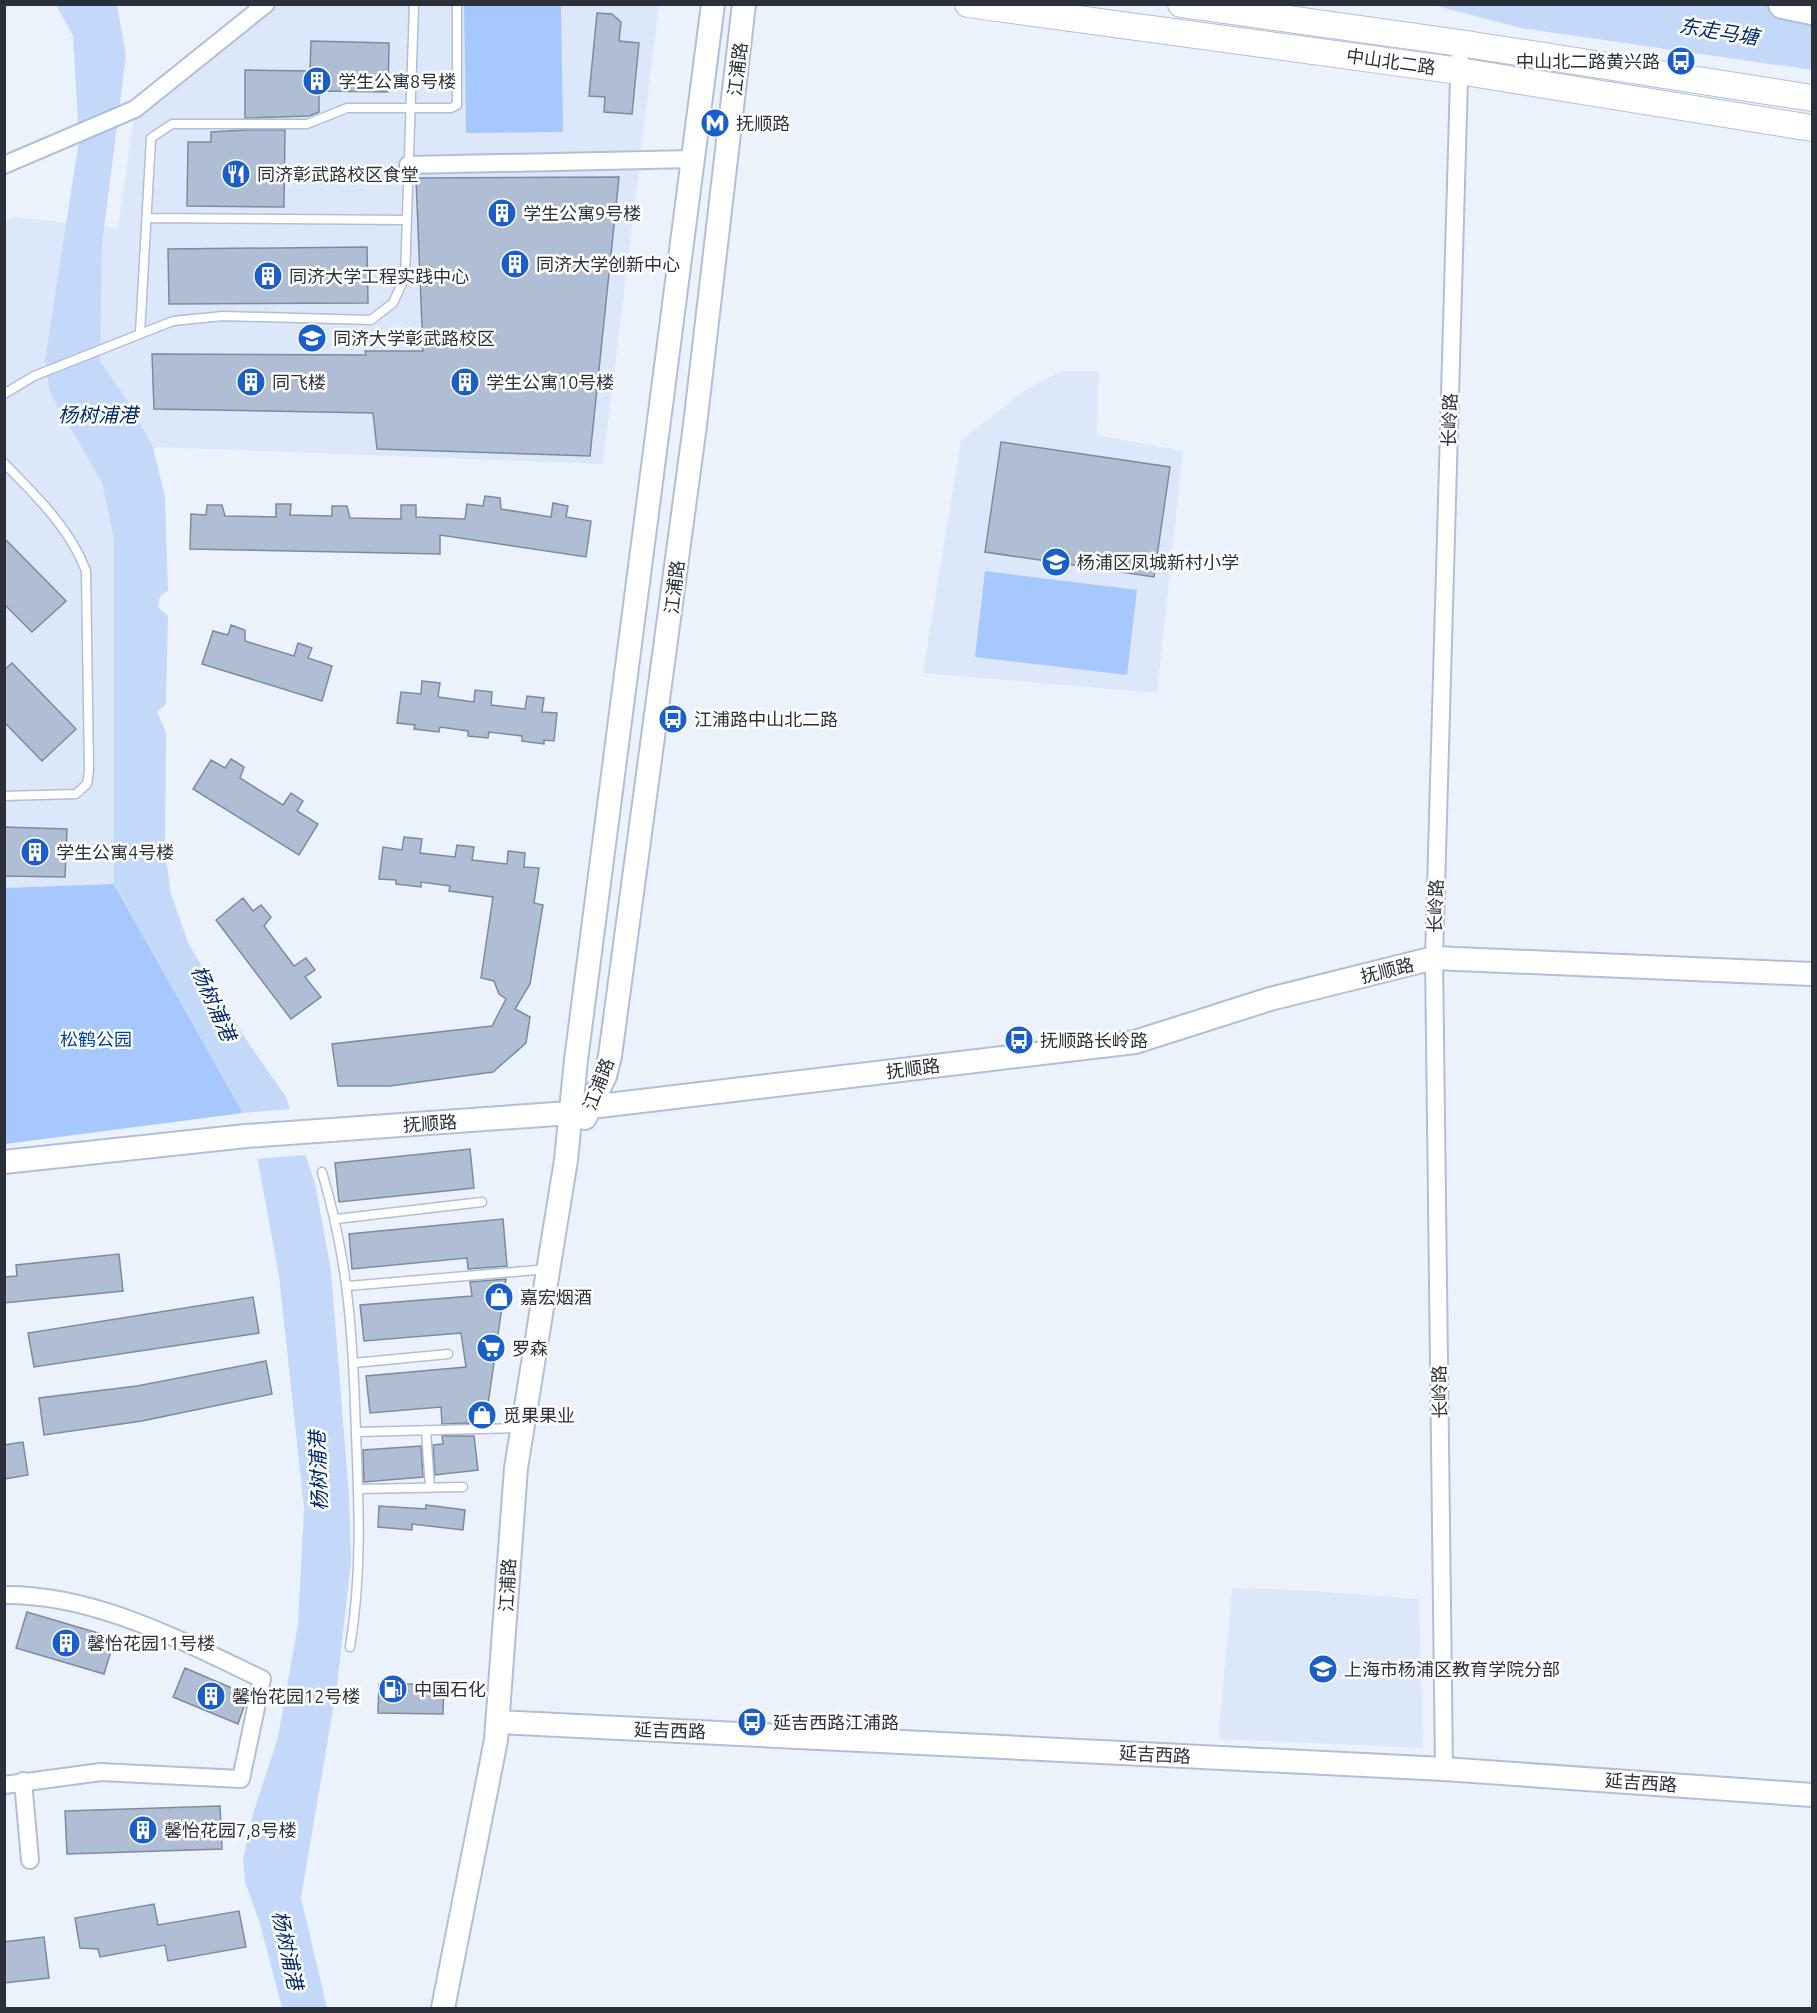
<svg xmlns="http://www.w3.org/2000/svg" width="1817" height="2013" font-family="Ubuntu,'Noto Sans SC',sans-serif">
  <rect width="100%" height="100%" fill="#ecf2fc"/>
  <path fill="#dce7fa" d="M266 5H659L603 464 154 447 103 482 114 539V884L5 888 4 221 14 217 118 228 135 109Z
    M1062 371H1099L1097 435 1183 451 1157 693 923 673 961 440 1027 389Z
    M1232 1588 1300 1590 1419 1599 1423 1748 1218 1739Z"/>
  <path fill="#a6c8fe" d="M464 5H561L563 132 466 133Z
    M985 571 1137 590 1127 675 975 657Z
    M114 884 243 1113 5 1144 4 888Z"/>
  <path fill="#c4d9fa" d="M1799 4 1812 7V70L1521 28 1433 5Z
    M56 5H117L126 56 102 244 100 361 127 400 153 447 165 497 168 591 160 596 158 607 168 616 166 704 157 712 166 732 165 852 171 894 189 945 245 1038 286 1097 315 1183 331 1271 349 1495 351 1562 337 1686 301 1898 327 2008H282L260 1924 245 1882 243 1859 253 1814 278 1737 298 1624 304 1508 279 1276 258 1162 243 1113 114 883V539L102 482 50 393 45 361 79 140 73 36Z"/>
  <path fill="#ecf2fc" d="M293 1109 307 1155 254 1159 240 1113Z"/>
  <path fill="#afbed5" stroke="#7c8aa0" stroke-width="1.5" d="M597 13 612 14 621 22 619 41 639 43 632 114 604 112 605 97 589 96Z
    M311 41 389 43 388 92 319 91V112L309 116 245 118V70L310 71Z
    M245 130H285L284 207 187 206 188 142H211V132Z
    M619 177 590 456 377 449 373 413 154 409 152 354 366 355 365 351H423L416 178Z
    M367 247 368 303 169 304 168 249Z
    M1001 442 1170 467 1154 577 985 552Z
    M485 496 500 498 501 509 551 517 553 503 568 506 566 517 591 521 586 557 440 535V554L190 549 191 514 206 515 207 505H222L225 516 276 517V504H291L290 515 332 516V506H347L350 518 401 519V505H416V517L465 519 467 504 483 506Z
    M4 538 66 601 32 632 4 604Z
    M231 625 245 630V641L294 656 298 643 312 648 308 658 332 666 322 701 202 664 213 631 228 635Z
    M12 663 76 729 42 761 4 722V670Z
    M422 681 440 683 438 697 474 702 475 690 492 692 491 705 525 709 527 696 544 698 542 712 557 713 554 741 544 740V744L522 741V736L489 732 488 738 468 736V731L440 727 439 732 414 729 415 725 397 723 401 692 421 694Z
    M231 759 244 767 240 778 283 805 291 793 303 801 297 811 318 824 299 855 193 789 211 760 225 768Z
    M4 827 67 829 65 877 4 876Z
    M404 837 422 839 420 853 455 857 457 845 474 847 472 860 507 864 508 851 525 853 524 867 539 868 534 903 543 905 530 984 515 1009 530 1017 526 1043 493 1072 390 1086H338L332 1044 492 1026 506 999 499 994 494 981 481 978 493 897 449 891 450 886 421 882V887L396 884V880L379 879 383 847 402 850Z
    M243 898 253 911 261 905 271 917 264 926 294 966 306 958 315 970 305 977 321 997 291 1019 216 920Z
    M470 1149 474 1188 339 1202 335 1163Z
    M503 1219 507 1266 468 1269 467 1258 352 1269 349 1234Z
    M119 1254 123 1291 4 1303V1277L17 1276 16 1265Z
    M506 1279 486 1418 472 1420V1423L442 1424 441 1407 370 1413 366 1376 466 1367 461 1333 364 1341 360 1305 472 1296 470 1282Z
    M253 1297 259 1333 34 1367 28 1333Z
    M266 1361 272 1394 142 1421 44 1435 39 1398 137 1386Z
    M442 1436H474L478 1470 435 1475 433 1445 443 1444Z
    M23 1442 28 1475 4 1479V1445Z
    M421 1446 423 1477 364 1482 363 1450Z
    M426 1505 465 1510 463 1530 412 1524V1530L378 1527 379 1506 426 1509Z
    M27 1612 115 1638 104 1674 16 1648Z
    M185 1668 248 1695 238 1724 173 1697Z
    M379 1684H444L443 1714 378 1713Z
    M220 1806 222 1849 67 1854 65 1811Z
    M154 1904 158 1925 239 1911 246 1947 168 1961 165 1945 100 1957 98 1949 80 1948 75 1918Z
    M44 1937 49 1978 4 1983V1942Z"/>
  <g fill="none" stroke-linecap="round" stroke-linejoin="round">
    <g stroke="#b0bfd7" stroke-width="11">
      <path id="lane" d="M147 218 406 220
        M140 333 151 138 172 124H307L347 108H451L457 105V4
        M4 394 34 376 173 321 223 316 371 320 393 303 405 277 414 4
        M4 463C36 496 70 528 86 571L89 770 87 784 76 794 4 796
        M322 1172C349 1262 353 1339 356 1433 359 1505 362 1575 350 1647
        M336 1219 482 1202
        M348 1286 548 1269
        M354 1363 448 1354
        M426 1430 430 1488
        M356 1432 521 1428
        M359 1489 463 1487"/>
    </g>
    <g stroke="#b0bfd7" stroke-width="20">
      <path id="street" d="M4 165 135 109 266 4
        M408 165 693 159
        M4 1595C95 1594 182 1641 262 1679L241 1779 101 1772 4 1785
        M1444 1769 1434 958 1460 43
        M23 1781 30 1860"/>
    </g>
    <g stroke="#b0bfd7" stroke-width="26">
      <path id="secondary" d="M585 1118 605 1076 610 1056 695 425 744 4
        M4 1162 246 1136 570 1113 591 1107 1135 1042 1270 999 1434 958 1812 974
        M498 1722 1444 1769 1812 1795
        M443 2008 496 1740 516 1468 566 1160 576 1060 713 4"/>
    </g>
    <g stroke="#b0bfd7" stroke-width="28">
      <path id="primary" d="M968 4 1459 71 1812 128
        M1181 4 1460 43 1812 98"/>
    </g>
    <g stroke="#b0bfd7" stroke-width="32">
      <path id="highway" d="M1783 4 1812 10"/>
    </g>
    <use href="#lane" stroke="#fff" stroke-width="8"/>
    <use href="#street" stroke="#fff" stroke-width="16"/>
    <use href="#secondary" stroke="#fff" stroke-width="22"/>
    <use href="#primary" stroke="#fff" stroke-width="26"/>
    <use href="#highway" stroke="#fff" stroke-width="28"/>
  </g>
  <defs>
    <g id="bus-disc" transform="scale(1.5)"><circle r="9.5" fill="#1a5eca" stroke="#fff"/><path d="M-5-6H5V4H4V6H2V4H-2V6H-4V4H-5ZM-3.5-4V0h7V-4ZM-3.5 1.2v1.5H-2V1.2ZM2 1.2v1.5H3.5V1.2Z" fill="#fff"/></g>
    <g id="building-disc" transform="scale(1.5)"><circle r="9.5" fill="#1a5eca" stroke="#fff"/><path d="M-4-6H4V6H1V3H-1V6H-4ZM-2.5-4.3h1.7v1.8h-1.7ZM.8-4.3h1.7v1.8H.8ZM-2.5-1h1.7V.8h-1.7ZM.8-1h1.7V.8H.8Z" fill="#fff"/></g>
    <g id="metro-disc" transform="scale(1.5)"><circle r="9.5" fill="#1a5eca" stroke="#fff"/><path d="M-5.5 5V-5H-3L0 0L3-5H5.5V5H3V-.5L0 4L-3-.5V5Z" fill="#fff"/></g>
    <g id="restaurant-disc" transform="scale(1.5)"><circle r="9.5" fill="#1a5eca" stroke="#fff"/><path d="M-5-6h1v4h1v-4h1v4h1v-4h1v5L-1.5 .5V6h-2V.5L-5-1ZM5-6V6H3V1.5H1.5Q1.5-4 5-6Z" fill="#fff"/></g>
    <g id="university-disc" transform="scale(1.5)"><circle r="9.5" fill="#1a5eca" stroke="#fff"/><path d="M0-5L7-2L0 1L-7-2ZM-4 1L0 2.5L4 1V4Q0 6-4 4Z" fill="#fff"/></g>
    <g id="school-disc" transform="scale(1.5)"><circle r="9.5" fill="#1a5eca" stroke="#fff"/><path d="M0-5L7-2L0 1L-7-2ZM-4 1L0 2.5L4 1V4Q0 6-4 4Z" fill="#fff"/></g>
    <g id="shop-disc" transform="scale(1.5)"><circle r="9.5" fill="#1a5eca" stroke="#fff"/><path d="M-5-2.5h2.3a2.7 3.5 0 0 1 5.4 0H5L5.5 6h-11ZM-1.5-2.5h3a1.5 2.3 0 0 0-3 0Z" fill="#fff"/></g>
    <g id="supermarket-disc" transform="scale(1.5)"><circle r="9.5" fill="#1a5eca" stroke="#fff"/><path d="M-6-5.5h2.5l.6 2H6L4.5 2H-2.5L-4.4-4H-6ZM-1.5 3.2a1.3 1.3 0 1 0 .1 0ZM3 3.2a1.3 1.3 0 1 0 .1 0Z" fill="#fff"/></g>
    <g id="fuel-disc" transform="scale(1.5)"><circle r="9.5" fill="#1a5eca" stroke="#fff"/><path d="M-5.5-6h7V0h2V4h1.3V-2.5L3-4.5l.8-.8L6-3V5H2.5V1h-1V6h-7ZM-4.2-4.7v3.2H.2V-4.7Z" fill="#fff"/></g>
  </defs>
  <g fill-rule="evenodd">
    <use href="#bus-disc" x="1681" y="61"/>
    <use href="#building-disc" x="317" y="81"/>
    <use href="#metro-disc" x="715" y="123"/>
    <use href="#restaurant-disc" x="236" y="174"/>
    <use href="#building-disc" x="502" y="213"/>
    <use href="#building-disc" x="515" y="264"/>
    <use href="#building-disc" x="268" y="276"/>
    <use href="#university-disc" x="312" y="338"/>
    <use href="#building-disc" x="251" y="382"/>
    <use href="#building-disc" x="465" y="382"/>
    <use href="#school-disc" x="1056" y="562"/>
    <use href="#bus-disc" x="673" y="719"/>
    <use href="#building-disc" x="35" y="852"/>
    <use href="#bus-disc" x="1019" y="1040"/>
    <use href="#shop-disc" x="499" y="1297"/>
    <use href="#supermarket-disc" x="491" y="1348"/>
    <use href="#shop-disc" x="482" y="1415"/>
    <use href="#building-disc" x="66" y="1643"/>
    <use href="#school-disc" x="1323" y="1669"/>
    <use href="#fuel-disc" x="393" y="1689"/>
    <use href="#building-disc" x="211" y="1696"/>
    <use href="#bus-disc" x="752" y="1722"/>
    <use href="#building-disc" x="143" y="1830"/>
  </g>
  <g text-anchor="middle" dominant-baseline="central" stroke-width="5" stroke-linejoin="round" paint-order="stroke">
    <g font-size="18" fill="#2b313a" stroke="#fff">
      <text transform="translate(1391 61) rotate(8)">中山北二路</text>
      <text transform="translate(737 69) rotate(-83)">江浦路</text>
      <text transform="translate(1449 420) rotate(-88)">长岭路</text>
      <text transform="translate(674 587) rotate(-83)">江浦路</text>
      <text transform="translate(1435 906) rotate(-88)">长岭路</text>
      <text transform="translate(1387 970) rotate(-14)">抚顺路</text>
      <text transform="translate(913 1068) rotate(-7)">抚顺路</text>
      <text transform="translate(598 1084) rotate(-69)">江浦路</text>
      <text transform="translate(430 1123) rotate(-4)">抚顺路</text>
      <text transform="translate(1439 1392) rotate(-91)">长岭路</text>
      <text transform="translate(507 1585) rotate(-87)">江浦路</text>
      <text transform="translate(670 1730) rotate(2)">延吉西路</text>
      <text transform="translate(1155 1754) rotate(3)">延吉西路</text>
      <text transform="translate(1641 1782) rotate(4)">延吉西路</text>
    </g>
    <g font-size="18" fill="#2b313a" stroke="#fff" text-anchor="start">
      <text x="1660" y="61" text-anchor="end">中山北二路黄兴路</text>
      <text x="338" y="81">学生公寓8号楼</text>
      <text x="736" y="123">抚顺路</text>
      <text x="257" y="174">同济彰武路校区食堂</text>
      <text x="523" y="213">学生公寓9号楼</text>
      <text x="536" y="264">同济大学创新中心</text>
      <text x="289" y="276">同济大学工程实践中心</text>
      <text x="333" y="338">同济大学彰武路校区</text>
      <text x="272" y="382">同飞楼</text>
      <text x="486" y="382">学生公寓10号楼</text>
      <text x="1077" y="562">杨浦区凤城新村小学</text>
      <text x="694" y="719">江浦路中山北二路</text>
      <text x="56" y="852">学生公寓4号楼</text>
      <text x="1040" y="1040">抚顺路长岭路</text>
      <text x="520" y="1297">嘉宏烟酒</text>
      <text x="512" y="1348">罗森</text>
      <text x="503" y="1415">觅果果业</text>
      <text x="87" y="1643">馨怡花园11号楼</text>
      <text x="1344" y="1669">上海市杨浦区教育学院分部</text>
      <text x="414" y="1689">中国石化</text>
      <text x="232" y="1696">馨怡花园12号楼</text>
      <text x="773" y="1722">延吉西路江浦路</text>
      <text x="164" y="1830">馨怡花园7,8号楼</text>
    </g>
    <g font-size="18" fill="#05429c" stroke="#fff">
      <text x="96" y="1039">松鹤公园</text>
    </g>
    <g font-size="20" font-style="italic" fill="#00296d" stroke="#fff">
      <text transform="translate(1719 31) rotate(9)">东走马塘</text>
      <text x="98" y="414">杨树浦港</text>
      <text transform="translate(214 1003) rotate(66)">杨树浦港</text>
      <text transform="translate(318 1471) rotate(-92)">杨树浦港</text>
      <text transform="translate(288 1950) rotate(78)">杨树浦港</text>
    </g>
  </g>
  <rect width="1817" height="2013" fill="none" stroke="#2b313a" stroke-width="12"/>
</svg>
